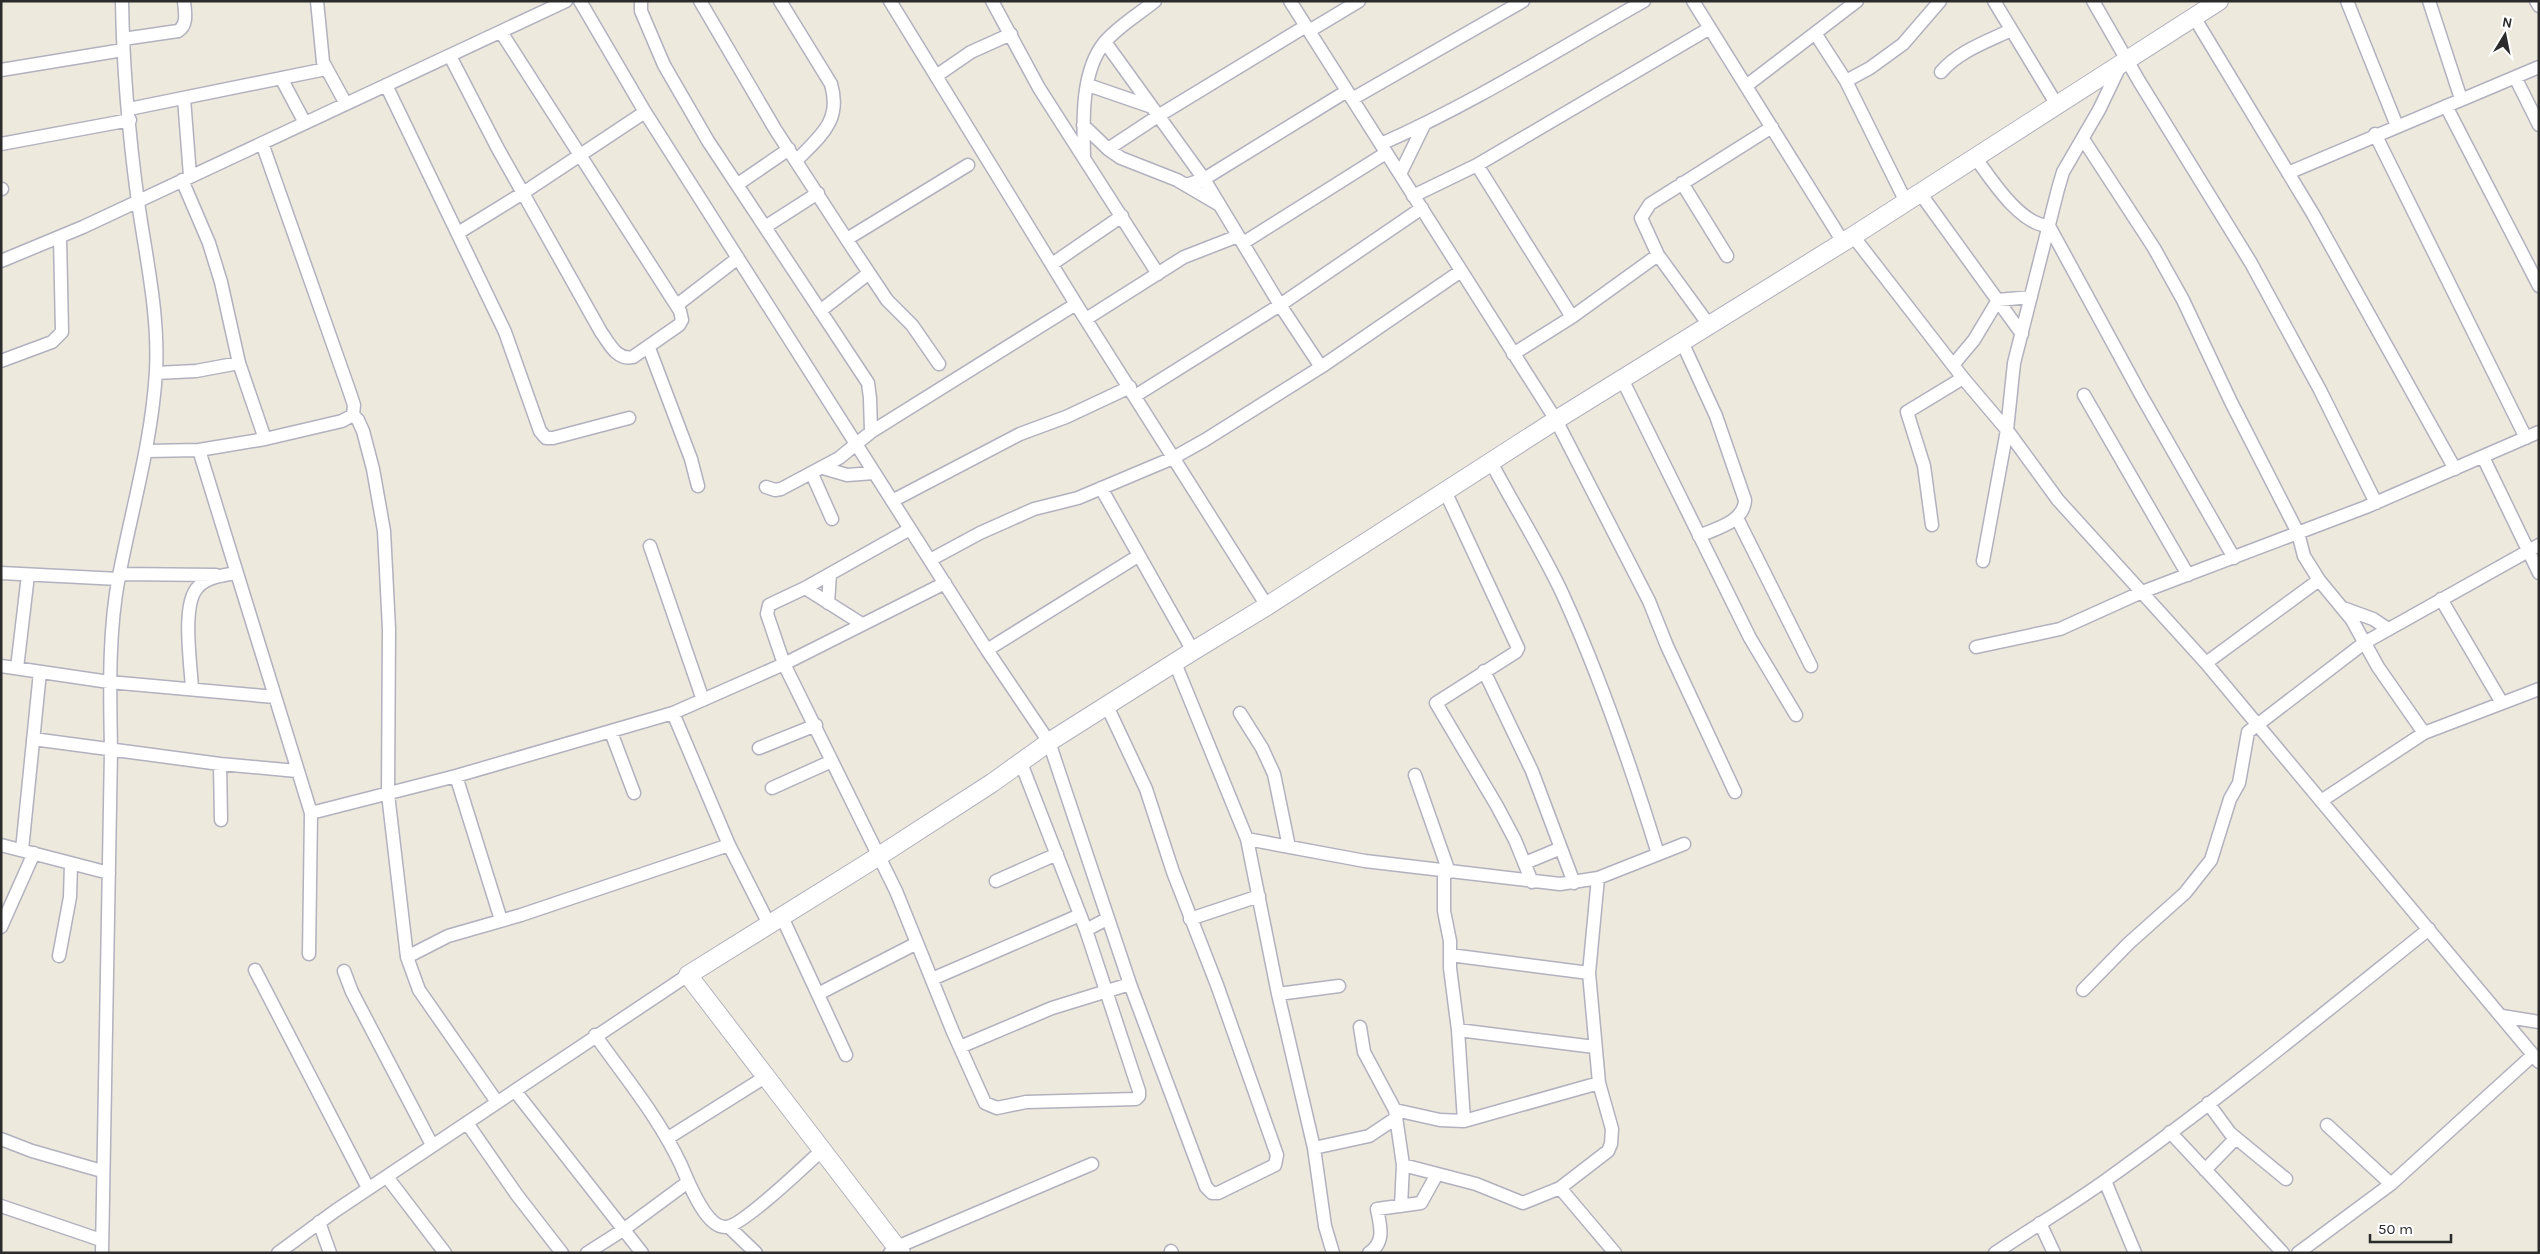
<svg xmlns="http://www.w3.org/2000/svg" width="2540" height="1254" font-family="Karla,sans-serif">
  <rect width="100%" height="100%" fill="#ede9dd"/>
  <g fill="none" stroke-linecap="round" stroke-linejoin="round">
    <g stroke="#b1b1bf" stroke-width="15">
      <path id="street" d="M317 1 323 62 346 104
        M580 1 645 112 987 650 1049 742 1130 984 1206 1187 1212 1193H1218L1275 1165 1277 1155 1217 985 1173 872 1146 789 1107 706
        M641 1V11L664 65 708 141 868 383 870 398 871 432
        M700 1 775 129 851 246 887 300 912 325 939 364
        M780 1 831 84C842 121 820 136 797 160
        M890 1 1076 304 1267 606
        M992 1 1039 88 1158 274
        M1290 1 1556 420 1649 601 1667 646 1735 792
        M1693 1 1843 242
        M1994 1 2057 105
        M2093 1 2139 81 2251 263 2320 390 2376 503
        M2347 1 2397 126
        M2429 1 2461 99
        M2536 1 2539 6
        M2194 17 2313 214 2455 469
        M1309 31 1359 1
        M1815 33 1846 81 1906 202
        M123 39 178 31C188 25 185 12 184 1
        M1105 42 1204 179 1280 305 1321 367
        M450 56 497 147 601 332C609 343 617 361 633 357L679 325 682 320 680 311 501 32
        M1 70 123 50
        M1941 72C1959 51 1986 42 2011 30
        M936 76 971 52 1011 34
        M2515 77 2539 125
        M281 78 305 123
        M1846 81 1870 68 1903 44 1940 1
        M386 85 505 332 540 431 546 438H553L629 418
        M1088 85 1152 107
        M1746 86 1857 1
        M184 98 190 176
        M1352 99 1523 1
        M2446 106 2539 286
        M129 109 326 69
        M1083 125 1108 149 1121 158 1177 180 1218 204
        M2375 134 2526 438
        M2083 139 2154 248 2183 300 2231 402 2298 533 2304 556 2319 580 2352 620 2378 667 2424 733
        M1 144 130 120
        M1381 144C1472 104 1557 50 1644 1
        M1108 149 1158 116 1306 26
        M1084 156C1083 121 1081 72 1104 43 1117 27 1139 14 1155 1
        M1975 157C1991 179 2020 225 2049 226L2141 395 2234 558
        M1477 165 1572 317
        M2288 173 2539 67
        M1400 174 1424 125
        M182 180 209 243 221 282 239 363 265 439
        M1682 183 1727 256
        M738 184 789 149
        M1186 185 1204 179 1347 91
        M1 189H2
        M1920 193 2022 334
        M1413 196 1477 165 1710 28
        M765 227 818 193
        M458 233 523 193 645 112
        M1853 236 1963 378 2007 430 2058 500 2206 663 2539 1062
        M847 239 968 165
        M1243 243 1386 153
        M1658 255 1709 325
        M1 261 83 227 566 1
        M1052 264 1122 216
        M677 305 738 258
        M820 311 869 273
        M1086 319 1184 257 1238 236
        M1682 342 1716 416 1745 500C1744 522 1717 528 1699 536
        M649 348 691 459 698 486
        M1513 354 1572 317 1658 255 1641 218 1650 204 1772 127
        M1 361 52 342 62 332 60 237
        M1953 365 1974 340 1998 300 2031 297
        M156 373 196 371 239 363
        M1622 379 1750 638 1796 715
        M2084 395 2188 575
        M1135 396 1280 305 1422 208
        M353 415 358 420 363 431 373 469 384 531 389 629 388 794 407 957 419 990 497 1102
        M199 450 311 813 309 954
        M146 451 199 450 265 439 342 421 353 415 354 405 349 390 262 143
        M2483 457 2539 573
        M1491 462C1514 506 1542 550 1563 595 1601 679 1631 766 1658 854
        M823 468 847 475 874 473
        M812 474 832 519
        M766 487 775 490 781 489 839 458 871 432 1076 304
        M1101 488 1193 651
        M1445 491 1518 648 1516 652 1436 703 1497 806 1515 840 1532 882
        M892 501 1020 434 1066 417 1130 387
        M1737 518 1811 666
        M1932 525 1924 466 1907 412 1963 378
        M910 529 805 588 769 605 767 614 784 664 896 891 953 1032 985 1103 997 1108 1026 1102 1136 1099 1139 1096V1091L1086 930 1021 763
        M650 546 703 700
        M930 560 980 533 1034 509 1078 498 1173 458 1205 440 1321 367 1461 271
        M1983 561 2007 430 2014 363 2058 189 2063 172 2099 110 2121 64
        M1 573 119 579
        M120 574 216 575
        M805 588 862 624
        M2441 599 2502 703
        M828 603 830 574
        M2343 608 2373 619 2388 629
        M1976 647 2060 629 2142 592 2366 507 2539 432
        M987 650 1138 556
        M1175 663 1247 839 1278 994 1314 1148 1325 1226 1333 1253
        M2206 663 2319 580
        M1 666 109 682 275 697
        M17 668 28 575
        M1484 671 1532 771 1574 883
        M192 689C191 665 181 604 198 587 207 577 224 575 237 573
        M673 713 729 845 770 926
        M1240 713 1262 748 1274 774 1289 847
        M611 732 634 793
        M33 739 220 764 297 771
        M759 748 816 725
        M220 764 221 820
        M1415 775 1449 872
        M456 776 501 920
        M772 788 832 761
        M2321 801 2424 733 2539 689
        M311 813 456 776 673 713 784 664 945 583
        M1247 839 1365 861 1560 884 1598 878 1684 844
        M1 845 109 873
        M22 850 40 672
        M1525 863 1561 848
        M1444 872V911L1450 941V968L1458 1030 1464 1121
        M996 881 1057 854
        M782 917 846 1055
        M1190 919 1259 896
        M1 927 34 853
        M1086 930 1107 919
        M1450 955 1589 973
        M59 956 70 897 71 864
        M407 957 448 936 521 915 729 845
        M255 970 368 1188
        M344 971 352 992 432 1145
        M932 979 1080 915
        M2083 990 2129 943 2185 893 2211 860 2230 799 2239 783 2248 732 2364 643 2539 545
        M818 994 917 943
        M1278 994 1339 986
        M2502 1016 2539 1022
        M1360 1027 1364 1052 1395 1110 1440 1120 1464 1121 1599 1083
        M1458 1030 1595 1047
        M595 1035C625 1077 659 1118 681 1165 688 1181 705 1227 725 1227 740 1228 807 1164 822 1150
        M960 1047 1052 1008 1130 984
        M515 1091 642 1253
        M2208 1103 2230 1133 2286 1179
        M1395 1110 1403 1165 1401 1206
        M467 1123 517 1195 562 1253
        M2327 1125 2391 1184
        M2170 1132 2283 1253
        M668 1138 765 1077
        M1 1139 32 1151 102 1171
        M1314 1148 1369 1136 1396 1118
        M1403 1165 1476 1184 1523 1203 1560 1188 1608 1151 1611 1144 1612 1129 1599 1083 1589 973 1598 878
        M2205 1170 2236 1138
        M387 1177 445 1253
        M2105 1181 2135 1253
        M1560 1188 1615 1253
        M1 1206 101 1240
        M319 1222 330 1253
        M2040 1223 2054 1253
        M729 1227 756 1253
        M1171 1251 1172 1253
        M102 1253 111 750C110 693 108 633 119 576 132 508 152 441 156 371 159 314 146 258 138 202 129 136 123 68 122 1
        M278 1253 335 1211 688 975
        M587 1253 623 1230 688 1182
        M890 1253 897 1247 1092 1164
        M1369 1253C1386 1242 1380 1225 1377 1209L1421 1203 1437 1174
        M1995 1253C2032 1228 2070 1206 2106 1180 2217 1101 2323 1014 2429 929
        M2298 1253 2391 1184 2533 1055"/>
    </g>
    <g stroke="#b1b1bf" stroke-width="20">
      <path id="secondary" d="M901 1253 688 975 879 856 992 783 1049 742 1193 651 1267 606 1556 420 1853 236 2219 1"/>
    </g>
    <use href="#street" stroke="#fff" stroke-width="12"/>
    <use href="#secondary" stroke="#fff" stroke-width="18"/>
  </g>
  <rect width="2540" height="1254" fill="none" stroke="#2b2b2b" stroke-width="5"/>
  <g transform="translate(2505 35) rotate(10)" stroke="#ffffff" stroke-width="4" paint-order="stroke">
  <path d="M0-4L9 19L0 12L-9 19Z" fill="#2b2b2b"/>
  <text y="-8" font-size="14" font-weight="bold" text-anchor="middle" fill="#2b2b2b">N</text>
  </g>
  <path d="M2370 1234v8h81v-8" fill="none" stroke="#2b2b2b" stroke-width="2.5"/>
  <text x="2378" y="1234" font-size="15" fill="#2b2b2b" stroke="#ffffff" stroke-width="4" paint-order="stroke">50 m</text>
</svg>
